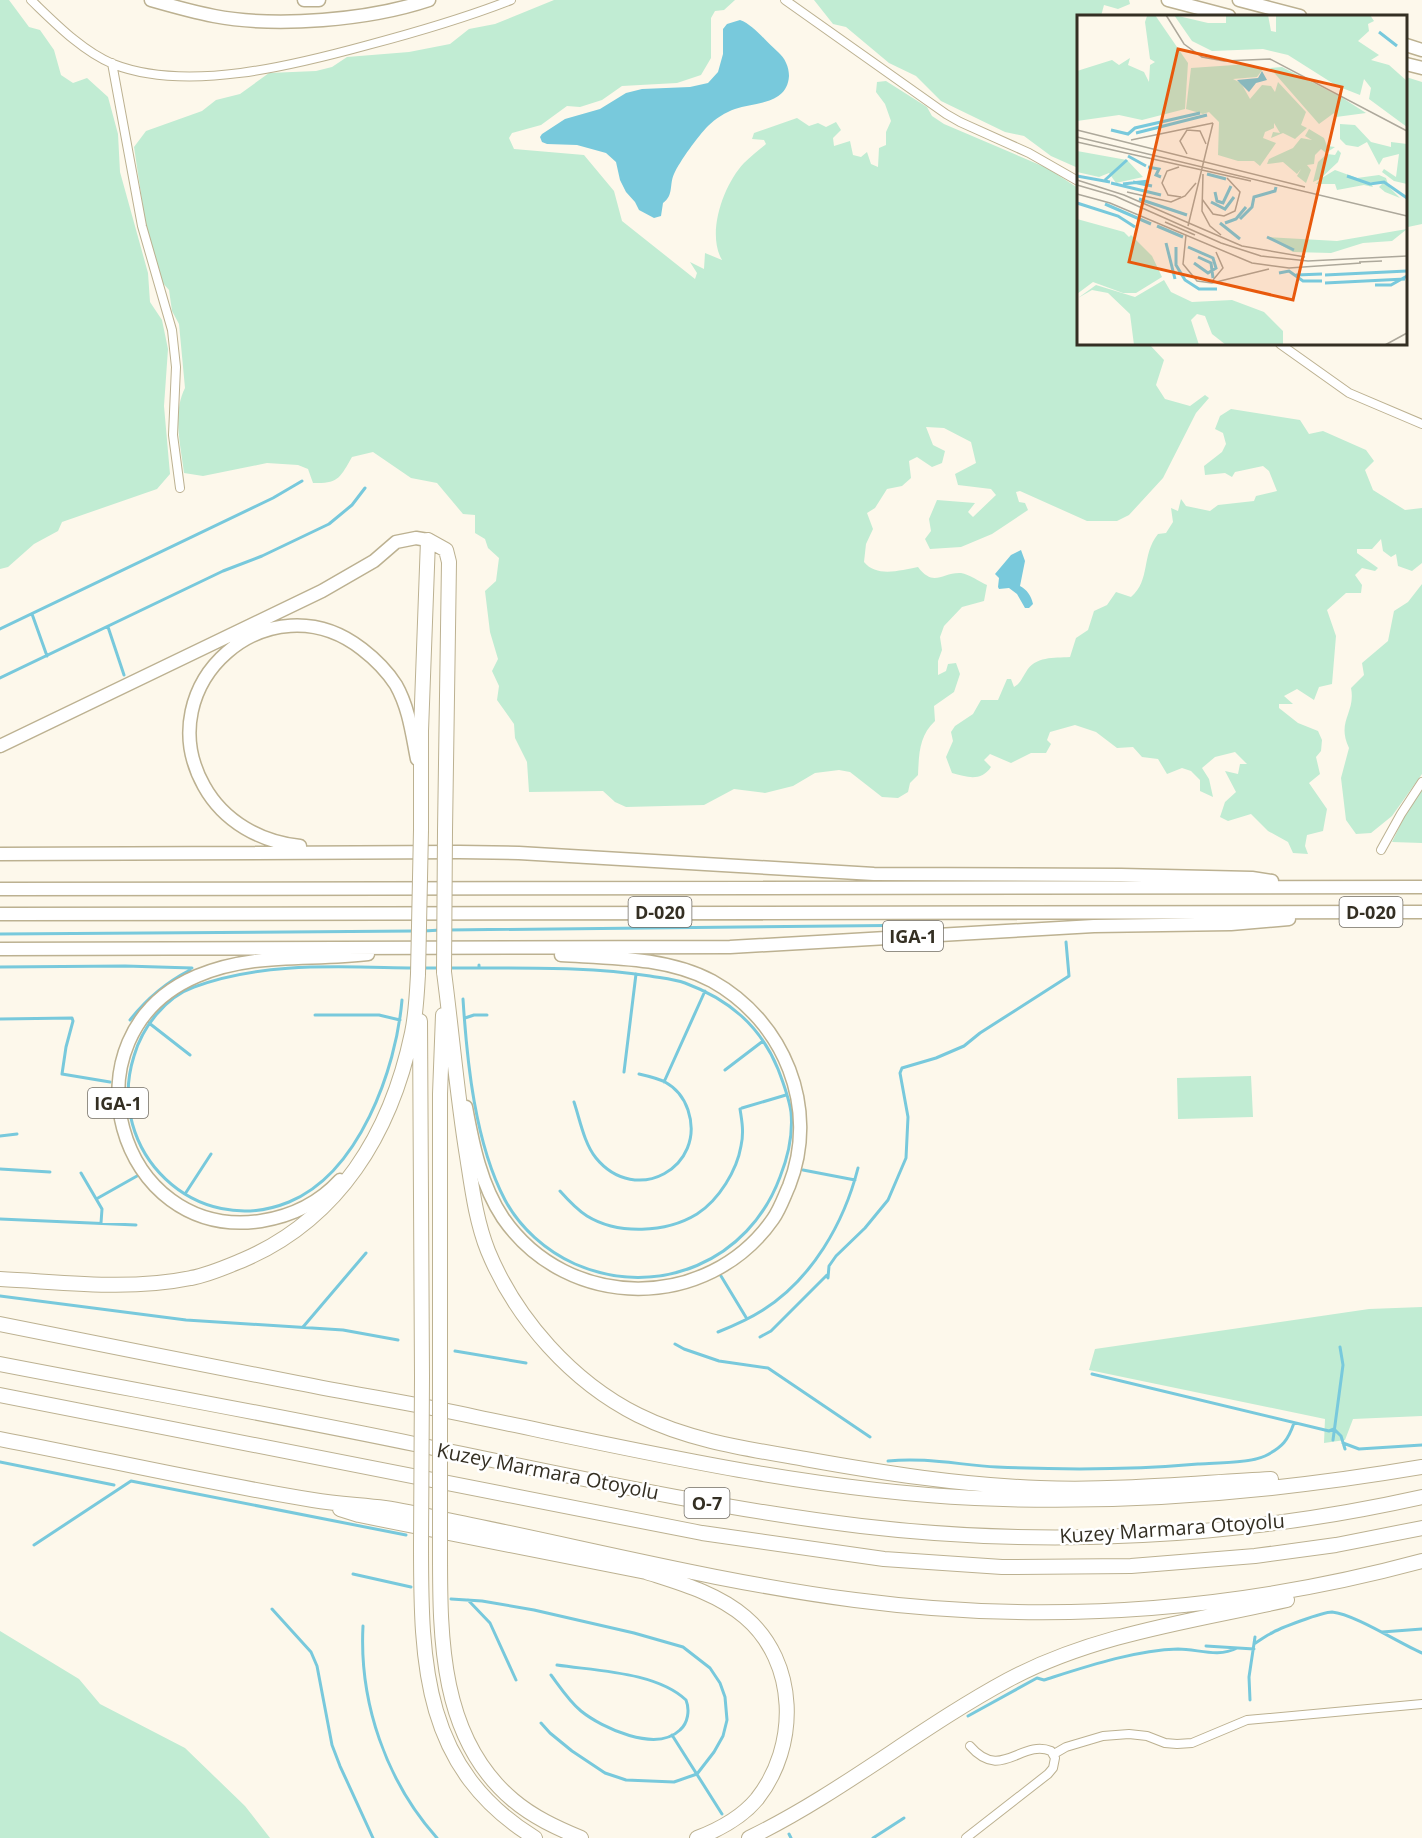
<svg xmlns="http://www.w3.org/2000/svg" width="1422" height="1838" font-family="'Open Sans',sans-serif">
  <rect width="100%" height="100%" fill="#fdf8eb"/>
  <path fill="#c1ecd3" d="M0 0H9L29 27 40 30 54 50 61 75 73 83 87 78 108 97 118 134 120 172 148 273 150 302 162 320 168 349 164 406 170 474 157 489 62 522 58 531 34 544 8 567 0 569Z
    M554 0H735L724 10 715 11 711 18V58L701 75 677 83 622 86 602 100 580 107 567 106 541 125 512 133 509 138 514 149 584 155 614 191 622 221 695 279 697 273 690 262 704 269 705 253 722 260C706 233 724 184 744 163 751 156 759 150 766 144L764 140 752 139 754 133 797 118 809 126 818 123 826 127 836 122 841 130 833 138 834 146 850 141 853 155 861 157 867 152 871 164 878 167 879 148 886 145V132L891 121 885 104 876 92 877 82 886 81 927 107 932 116 944 124 1047 168 1078 188V344H1149L1164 360 1156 385 1165 399 1190 406 1205 395 1209 398 1196 413 1163 478 1129 515 1117 521H1087L1020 491 1016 492 1019 502 1025 503 1028 510 992 534 961 547 930 549 925 539 931 531 929 519 937 500 975 503 968 512 973 517 996 495 991 489 958 485 955 474 976 463 971 442 944 428 926 427 933 445 945 451 942 463 932 467 917 457 909 461 911 478 902 486 887 489 875 508 867 513 873 529 866 544 864 562C877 578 901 570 918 567 934 588 942 572 961 573 969 574 980 582 987 585L984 601 962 607 944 626 940 637 942 650 938 661V675L946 671 948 664 956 663 960 674 954 692 934 706 935 721C919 736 919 754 918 775L910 783 908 792 898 798 882 797 850 772 839 770 815 773 793 786 765 793 734 789 704 805 626 807 615 802 603 791 529 792 527 762 515 738 514 724 497 700 499 686 492 671 498 659 490 632 485 591 496 581 499 558 488 548 485 539 475 533V515L463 514 437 483 411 478 373 452 352 457C340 478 338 484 313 483L308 469 298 465 267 463 203 476 184 473C181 447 172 413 185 388L179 324 172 311 169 290 162 282 145 221 134 147 146 131 202 111 216 100 240 94 269 73 316 71 332 67 347 57 409 52 450 44 469 29 495 24Z
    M814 0H1129L1130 4 1118 9 1104 5 1101 16H1078V168L1051 156 1024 136 1005 132 941 101 916 76 889 63 846 27 833 24Z
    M1406 77 1422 82V224L1408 227H1406Z
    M1231 409 1300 420 1309 434 1323 431 1366 450 1374 461 1365 470 1373 490 1405 510 1422 508V563L1412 571 1398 566 1396 554 1391 557 1383 551 1381 539 1372 549H1357V553L1378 568 1375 571 1362 568 1355 575 1362 585 1361 593H1346L1327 610 1336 636 1332 684 1319 687 1314 700 1297 689 1284 696 1293 704H1279V708L1298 723 1318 731 1322 740 1321 751 1316 757 1320 774 1309 783 1327 809 1323 831 1307 835 1305 846 1308 854 1293 853 1288 842 1268 831 1251 814 1228 821 1220 817 1225 802 1236 792 1225 771 1238 774 1240 764H1247L1235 752 1215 757 1202 768 1209 779 1213 797 1200 791V780L1191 771 1182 768 1167 774 1158 759 1142 757 1133 747 1117 748 1096 732 1075 725 1050 732 1047 740 1051 744 1046 753H1031L1011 763 990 754 984 760 991 767C981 782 967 777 952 773L946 757 953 741 951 732 955 726 973 714 981 700H998L1007 679H1011L1014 687C1020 684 1022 678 1026 672 1035 656 1054 658 1070 657L1076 638 1088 630 1094 611 1107 605 1116 592 1131 597C1151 580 1141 555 1158 534L1166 533 1173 522 1171 508 1178 511 1181 499 1186 506 1210 511 1218 505 1254 501 1256 496 1277 491 1269 471 1263 466 1235 472 1232 477 1225 473 1205 475 1204 466 1222 452 1226 444 1223 433 1215 429 1220 416Z
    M1422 584V774L1392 816 1371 833 1356 834 1346 820 1341 778 1349 748C1336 721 1356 713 1351 688L1364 675 1362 663 1388 641 1394 611 1408 602Z
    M1422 788V843L1392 842 1415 795Z
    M1251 1076 1253 1117 1178 1119 1177 1078Z
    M1422 1307V1416L1353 1419 1345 1440 1324 1443 1325 1419 1089 1370 1095 1349 1369 1309Z
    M0 1631 79 1679 100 1704 185 1748 245 1806 270 1838H0Z"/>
  <path fill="#78c9dc" d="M740 20C754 25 766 42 778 52 785 58 789 67 789 76 787 105 755 102 735 109 726 112 715 119 708 126 698 136 680 161 674 174 669 185 674 195 663 203L661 216 654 218 639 210 635 202 626 192 620 180 616 162 606 153 577 145 547 144 542 142 540 137 542 134 565 119 600 109 626 93 642 89 690 87 708 83 718 72 723 54V29L727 24Z
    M1021 550 1025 561 1020 586C1027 590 1031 595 1033 604L1029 608H1025L1017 594 1009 588 999 589 998 587 999 578 995 574 1011 555Z"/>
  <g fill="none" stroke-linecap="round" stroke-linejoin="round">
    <path stroke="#78c9dc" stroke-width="3" d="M32 614 47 656
      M108 627 124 675
      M0 629 273 498 302 481
      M0 678 223 571 262 556 329 524 352 505 365 488
      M448 930 935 925
      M424 931 441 930
      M0 934 414 931
      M0 967 125 966 192 968
      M421 968H441
      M448 968H479V965
      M463 999C467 1062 475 1143 505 1200 520 1228 546 1251 575 1264 658 1300 749 1261 780 1177 788 1157 793 1133 791 1112 789 1098 783 1082 778 1069 760 1025 728 999 685 983 674 979 661 978 650 976 593 967 537 968 479 968
      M402 1000C396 1070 359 1173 289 1202 196 1240 104 1151 134 1056 142 1028 165 997 194 987 265 961 340 967 414 968
      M315 1015H379L400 1020
      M465 1018 474 1015H487
      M0 1019 72 1018 73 1021 66 1047 62 1074 110 1082
      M130 1020C147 998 165 983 190 970
      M149 1023 190 1055
      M725 1070 763 1041
      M624 1072 636 974
      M664 1082 705 991
      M574 1102C580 1120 584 1143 596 1158 636 1207 707 1167 688 1110 684 1098 676 1088 665 1082 657 1078 648 1076 639 1074
      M742 1108 786 1095
      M0 1136 17 1134
      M0 1169 50 1172
      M803 1170 855 1180
      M81 1173 102 1209 101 1223
      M560 1191C568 1200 576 1209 587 1216 618 1235 666 1233 697 1214 719 1200 737 1170 741 1146 744 1133 742 1121 740 1109
      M185 1194 211 1154
      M98 1198 137 1176
      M0 1219 136 1225
      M721 1276 747 1319
      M828 1278 829 1266 836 1256 865 1228 888 1200 906 1158 908 1117 900 1073 902 1068 936 1058 964 1046 980 1033 1069 976 1066 942
      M0 1296 186 1320 343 1330 398 1340
      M303 1327 366 1253
      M718 1332C733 1326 749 1319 763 1310 812 1279 844 1223 858 1168
      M760 1337 771 1331 827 1275
      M675 1344 684 1349 719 1361 768 1368 870 1437
      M455 1351 526 1363
      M1092 1374 1329 1431 1334 1429
      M1335 1430 1341 1436 1345 1449
      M1333 1440 1343 1365 1340 1347
      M1343 1443 1359 1449 1422 1445
      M888 1461C925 1457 960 1465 997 1467 1064 1470 1131 1470 1198 1464 1215 1463 1251 1463 1265 1456 1283 1447 1288 1440 1294 1423
      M0 1462 114 1485
      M34 1545 131 1481 406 1535
      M353 1574 411 1587
      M451 1599 482 1601 534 1610 634 1633 683 1647 710 1668 720 1683 725 1697 727 1720 723 1736 714 1752 697 1774 674 1782 626 1780 605 1773 572 1751 550 1733 541 1723
      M468 1600 490 1623 516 1680
      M272 1609 311 1652 317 1666 332 1745 340 1766 373 1838
      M363 1626C359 1702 386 1781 437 1838
      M1382 1632 1422 1629
      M1254 1644C1259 1641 1264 1637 1270 1634 1279 1628 1323 1612 1332 1612 1354 1614 1399 1643 1422 1653
      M1206 1646 1254 1649
      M551 1675C560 1687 569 1701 581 1711 602 1728 656 1753 680 1730 688 1723 690 1710 686 1700 656 1672 597 1671 557 1665
      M1250 1700 1249 1677 1255 1637
      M968 1716 1037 1678 1044 1680C1085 1667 1135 1650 1178 1649 1198 1649 1218 1658 1237 1648
      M672 1735 722 1814
      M789 1834 791 1838
      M873 1838 904 1818"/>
    <g stroke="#bcb191" stroke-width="10">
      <path id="minor" d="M31 0C55 23 82 51 113 64 187 93 295 65 368 45 417 32 465 18 511 0
        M785 0 946 114 960 122 1029 153 1078 181
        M112 63 142 226 172 330 176 367 173 435 180 488
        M1280 344 1349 393 1422 424
        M1381 850 1401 814 1422 782
        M1054 1754 1066 1747 1103 1736 1129 1734 1147 1736 1165 1743 1177 1744 1192 1743 1247 1720 1422 1704
        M966 1838 1048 1774 1053 1768 1055 1758 1051 1751C1021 1739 1001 1782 970 1746"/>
    </g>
    <g stroke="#bcb191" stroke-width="15">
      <path id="primary" d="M151 0C172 6 193 12 214 16 277 28 369 20 429 0
        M304 0H319
        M1168 0 1229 16
        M1239 0 1300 16
        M1406 45 1422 50
        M1406 64 1422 68"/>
    </g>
    <g stroke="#bcb191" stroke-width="15">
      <path id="trunk" d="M0 746 322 591 374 561 396 542 416 538 428 540
        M300 846C261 842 224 822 204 786 147 684 270 577 362 649 375 659 387 671 396 685 409 708 412 734 417 759
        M0 854 459 852 519 853 874 874 1121 875 1252 878 1272 881
        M0 889 1422 887
        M0 914 1422 912
        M0 949 730 947 1094 926 1231 924 1289 919
        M466 1107C473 1145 481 1185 503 1218 568 1312 708 1312 773 1219 780 1209 784 1197 789 1186 820 1108 784 1021 712 981 667 957 610 958 561 955
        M340 1180C319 1203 292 1216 261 1221 117 1242 59 1035 197 976 253 952 310 961 368 954"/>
    </g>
    <g stroke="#bcb191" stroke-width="16">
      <path id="motorway" d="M421 830V731L428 540 446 550 449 562 445 831
        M444 972C452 1033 457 1095 467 1156 472 1188 476 1221 488 1251 516 1319 572 1382 638 1415 690 1441 748 1449 805 1459 883 1473 960 1485 1040 1488 1117 1491 1194 1483 1271 1479
        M420 1021 422 1377
        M0 1279C63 1282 128 1291 191 1278 208 1275 226 1267 243 1260 339 1219 391 1133 412 1033 416 1014 417 993 418 974
        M0 1324C99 1344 199 1364 298 1383 357 1395 417 1404 476 1417 641 1451 806 1490 975 1498 1125 1505 1275 1492 1422 1467
        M0 1364C140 1391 280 1416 419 1445 566 1475 712 1508 861 1526 1047 1548 1239 1538 1422 1497
        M440 1382V1094L443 1015
        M0 1395 702 1533 884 1559 1002 1567 1131 1566 1255 1556 1336 1545 1422 1528
        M0 1439C104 1459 208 1483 313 1500 337 1504 361 1505 385 1508 404 1511 423 1515 442 1519 579 1546 716 1582 855 1600 1045 1625 1237 1611 1422 1561
        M340 1509 359 1515 646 1572C680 1583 717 1593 745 1617 798 1662 799 1746 757 1799 742 1817 718 1830 697 1838
        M421 1546C421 1665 423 1769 535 1838
        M440 1548C440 1636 439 1738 513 1800 533 1817 557 1828 581 1838
        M749 1838C840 1794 919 1728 1008 1680 1094 1634 1193 1621 1287 1600"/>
    </g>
    <use href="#minor" stroke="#fff" stroke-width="8"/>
    <use href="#primary" stroke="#fff" stroke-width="12"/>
    <use href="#trunk" stroke="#fff" stroke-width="12"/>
    <use href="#motorway" stroke="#fff" stroke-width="14"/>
    <g stroke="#bcb191" stroke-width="16" stroke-linecap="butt">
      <path id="motorway-bridge" d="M444 972 445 831
        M418 974 421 830
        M421 1546 422 1377
        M440 1548V1382"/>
    </g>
    <use href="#motorway-bridge" stroke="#fff" stroke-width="14"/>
  </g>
  <g text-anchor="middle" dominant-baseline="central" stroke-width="5" stroke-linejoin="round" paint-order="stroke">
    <g fill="#fff" stroke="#716d65" stroke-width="1.5">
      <rect x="628.5" y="897" width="63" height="30" rx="4.5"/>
      <rect x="1339.5" y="897" width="63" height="30" rx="4.5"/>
      <rect x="883" y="921" width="60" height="30" rx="4.5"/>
      <rect x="88" y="1088" width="60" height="30" rx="4.5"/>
      <rect x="684.5" y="1488" width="45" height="30" rx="4.5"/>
    </g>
    <g font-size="18" font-weight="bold" fill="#342f23">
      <text x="660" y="912">D-020</text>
      <text x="1371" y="912">D-020</text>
      <text x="913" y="936">IGA-1</text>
      <text x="118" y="1103">IGA-1</text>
      <text x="707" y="1503">O-7</text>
    </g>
    <g font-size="20" fill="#342f23" stroke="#fff">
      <text transform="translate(548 1471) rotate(11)">Kuzey Marmara Otoyolu</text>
      <text transform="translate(1172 1528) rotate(-4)">Kuzey Marmara Otoyolu</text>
    </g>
  </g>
  <g transform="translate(1077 15)">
    <rect width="330" height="330" fill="#fdf8eb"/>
    <path d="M78 0 111 48 108 94 65 105 42 100 0 106V56L35 45 42 50 53 43 51 50 67 57 72 67 73 50 78 47 73 44 68 7 70 1ZM97 0 131 8H149V0H191L194 16 199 17V0H293L297 6 291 9 292 16 281 26 302 40 294 45 312 50 330 66V112L292 84 294 73 287 64 283 80 260 71 211 40 186 34 135 36 115 26ZM172 49 186 54 180 62 156 64 164 68 173 84 185 70 194 71 198 77 201 67 229 97 224 110 230 113 218 124 206 118 194 123 196 117 203 118 197 108V113L188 117 186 123 199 128 183 151 177 146H161L141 140 142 107 132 97 126 99 109 94 114 53ZM205 52 264 82 289 98 259 102 257 98 242 109 193 53ZM263 109 278 110 294 127 314 132V127L330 129V169L317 166 305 157 307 154 319 162 322 139 306 143 302 150 290 127 281 132 269 130 263 124ZM232 114 247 123 250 131 258 132 249 138 244 134 238 140 237 149 230 150 234 155 229 168 220 161 224 154 220 159 206 147 190 149 192 144 216 133 224 123 235 125 228 121ZM261 135 264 138 261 147 243 164 258 155 280 163 302 160 309 163 312 172 323 183 308 177 302 172 305 169 293 167 296 172 287 170 260 175 258 169H239L243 164 236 167 241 147 250 139 258 140ZM0 136 50 145 66 162 39 168 32 158 22 162 0 157ZM0 204 47 217 52 222 54 220 75 241 85 262 59 278H46L16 267 0 279ZM330 214 315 226 286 228 254 238 216 237 190 222 260 226ZM87 265 94 277 115 287 155 285 187 297 206 316V330H149L135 319 128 301 120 299 114 305 122 330H57L53 299 31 278 15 275 1 283 19 270 58 282Z" fill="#c1ecd3"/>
    <path d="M185 56 190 65 179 68 172 77 160 65 181 63Z" fill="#78c9dc"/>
    <path fill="none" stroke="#78c9dc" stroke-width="3" d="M302 17 320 31M34 115 51 119 58 113 123 98M59 118 130 100M51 141 69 151M71 152 82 154 79 160 84 162M130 159 149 164M0 161 33 167M270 161 293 169 307 167 330 183M28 165 50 145M56 167 75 171M34 168 84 180M46 169 72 166M138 177 140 186 146 188 154 171M62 184 110 200M134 187 148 194 157 182M0 188 41 201 58 212M28 189 74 209M163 204 175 192 177 182 198 176 199 172M143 208 163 224M148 208 159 204 169 192M80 211 106 222M190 222 217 235M89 228 98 264M99 232V250L108 265 122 274H140M111 232 136 243 139 253 131 258 117 248M121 242 134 248 136 263M202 258 212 256 226 266H245M219 260 245 259M248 260 330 256M248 268 328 264M298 270H314L330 261"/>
    <path fill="none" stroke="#ada89b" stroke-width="1.5" d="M89 0 107 29 125 42 147 46 193 44 330 116M0 115 228 172M0 122 330 201M54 125 136 108M0 127 174 166M110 139 103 126 110 115 123 116 129 129M102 152 90 156 85 168 91 180 104 182M126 159 125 196 133 211 144 220M0 165 47 180 165 231 228 242M0 170 38 181 144 228 184 241 231 246 330 241M50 177 94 187 108 181 119 168M0 179 33 188 175 248 212 253 284 248M125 184 136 199 147 201 158 196 163 177 150 163M88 207 118 220M111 211 136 108M109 220 106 249 120 266 135 268 192 254M282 247 305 246M136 265 146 253 139 237M308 330 330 318"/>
    <path fill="#e8590c" fill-opacity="0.15" stroke="#e8590c" stroke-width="3" d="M101 34 265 72 216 285 52 247Z"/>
    <rect width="330" height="330" fill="none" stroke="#342f23" stroke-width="3"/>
  </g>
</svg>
